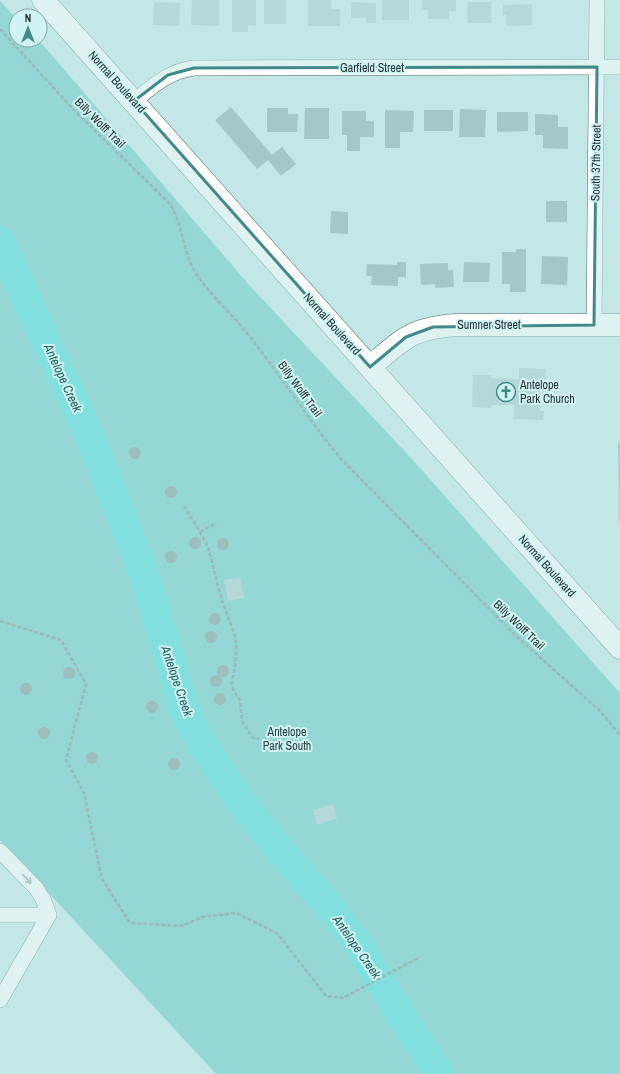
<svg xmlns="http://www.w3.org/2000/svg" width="620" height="1074" font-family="'Archivo Narrow',sans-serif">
  <rect width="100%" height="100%" fill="#c2e7e6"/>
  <path fill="#5cc3c1" d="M0 1 16 18V40H38L43 45 250 286 410 457 620 693V1074H216L0 840Z
    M618 442H620V521H619Z"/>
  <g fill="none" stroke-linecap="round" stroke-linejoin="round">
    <path stroke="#32d7d6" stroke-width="30" d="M0 241 35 318 89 434 144 574 167 649 182 703 195 732 218 768 245 807 281 852 327 904 357 942 402 1017 439 1074"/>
  </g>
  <path fill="#a4c8c7" d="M192 0H219V26L191 25Z
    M232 0H256V26L248 25V32H232Z
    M264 0H286V24H264Z
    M308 0H331V9H340V26H308Z
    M382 0H409V20H382Z
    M422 0H456V11H449V19H428V10H422Z
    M154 2 180 3 179 26 153 25Z
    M351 2 376 3V23H366V18H351Z
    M467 2H491V23H467Z
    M532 4V25L506 26V15H503V5Z
    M231 107 272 155 282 147 296 164 281 176 268 160 257 169 215 120Z
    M267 108H288V114H298L297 132H267Z
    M305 108H329V139H304Z
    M460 109 486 110 485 137H459Z
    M385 110 414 111 413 132H400V148H385Z
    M424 110H453V131H424Z
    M342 111H366V121H374V137H360V151H347V135H342Z
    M497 112H528V131L497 132Z
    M535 114 558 115V127H568V149L543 148V135H535Z
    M546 201H567V222H546Z
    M331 211 348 212V234L330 233Z
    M516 249H526V292H510V284H502V252H516Z
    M542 256 568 257 567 285 541 284Z
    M397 262H406V277H398V286L371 285 372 276H366L367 264 397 265Z
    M464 262 490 263 489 282H463Z
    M448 263V270H453L454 287 435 288V284L421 285 420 264Z
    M519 368 546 369V381H539L538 403H541L540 411H544L543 420 514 419V405H491V408L472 407 473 375H491V378L519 379Z
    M240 577 244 598 228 601 224 580Z
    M333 804 337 818 317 825 313 810Z"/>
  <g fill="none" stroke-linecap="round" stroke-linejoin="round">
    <g stroke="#4b6c6b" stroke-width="16">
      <path id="street" d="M134 101C153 86 169 71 194 68L620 67
        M594 325 597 0
        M0 851 36 888 43 899 49 915
        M0 915H49
        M0 1000 49 915"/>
    </g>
    <g stroke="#4b6c6b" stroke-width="23">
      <path id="secondary" d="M43 0 620 648
        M370 367C403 339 411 328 456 325H620"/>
    </g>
    <path stroke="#6c8584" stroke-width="2.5" stroke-dasharray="4 2" stroke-linecap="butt" d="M0 29 74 110 170 204C183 225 183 251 195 272 209 294 230 312 246 332 280 374 308 420 343 461L515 635 600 711 620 735
      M184 506 200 532 208 547 222 601 235 636 236 643V659L232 684 233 689 240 701 242 721 253 738 260 739
      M200 532 216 523
      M0 621 61 640 86 684 66 760 84 793 102 879 130 923 182 926 202 917 236 913 277 933 326 996 343 998 420 957"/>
    <use href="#street" stroke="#fff" stroke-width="15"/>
    <use href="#secondary" stroke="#fff" stroke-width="22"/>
  </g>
  <g fill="#6e8c8c">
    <circle cx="135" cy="453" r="6"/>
    <circle cx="171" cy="492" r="6"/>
    <circle cx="195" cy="543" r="6"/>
    <circle cx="223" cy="544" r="6"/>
    <circle cx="171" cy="557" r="6"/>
    <circle cx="215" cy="619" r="6"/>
    <circle cx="211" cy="637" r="6"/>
    <circle cx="223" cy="671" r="6"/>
    <circle cx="69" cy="673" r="6"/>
    <circle cx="216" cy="681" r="6"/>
    <circle cx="26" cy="689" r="6"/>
    <circle cx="220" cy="699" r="6"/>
    <circle cx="152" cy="707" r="6"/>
    <circle cx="44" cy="733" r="6"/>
    <circle cx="92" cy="758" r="6"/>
    <circle cx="174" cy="764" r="6"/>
  </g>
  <defs><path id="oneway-shaft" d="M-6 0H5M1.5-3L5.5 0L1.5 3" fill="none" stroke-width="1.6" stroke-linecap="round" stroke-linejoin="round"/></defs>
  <use stroke="#929898" href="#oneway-shaft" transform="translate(27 879) rotate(47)"/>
  <path d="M0 0H620V1074H0ZM597 67 594 325 433 327 406 337 370 367 134 101 168 75 194 68Z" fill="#c2e7e6" fill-opacity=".55" fill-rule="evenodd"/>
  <path fill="none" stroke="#428a89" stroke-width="3" stroke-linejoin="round" d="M597 67 594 325 433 327 406 337 370 367 134 101 168 75 194 68Z"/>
  <defs>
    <g id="church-ring" transform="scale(1)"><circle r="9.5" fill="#cff4f3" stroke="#428a89" stroke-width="1.5"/><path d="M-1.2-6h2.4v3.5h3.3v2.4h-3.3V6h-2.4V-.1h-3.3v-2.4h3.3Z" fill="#428a89"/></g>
  </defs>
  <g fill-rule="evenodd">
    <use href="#church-ring" x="506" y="392"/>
  </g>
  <g text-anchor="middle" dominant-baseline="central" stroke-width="4" stroke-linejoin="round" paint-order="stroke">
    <g font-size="12" fill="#243231" stroke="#cff4f3">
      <text x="372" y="68">Garfield Street</text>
      <text transform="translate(117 82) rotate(48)">Normal Boulevard</text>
      <text transform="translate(100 123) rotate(45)">Billy Wolff Trail</text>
      <text transform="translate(596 163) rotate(-89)">South 37th Street</text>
      <text transform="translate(332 324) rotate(48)">Normal Boulevard</text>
      <text x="489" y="325">Sumner Street</text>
      <text transform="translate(300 389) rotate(54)">Billy Wolff Trail</text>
      <text transform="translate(547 566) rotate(48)">Normal Boulevard</text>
      <text transform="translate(519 625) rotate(44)">Billy Wolff Trail</text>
    </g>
    <g font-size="12" fill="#243231" stroke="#cff4f3" text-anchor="start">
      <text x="520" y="385">Antelope<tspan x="520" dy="14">Park Church</tspan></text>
    </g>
    <g font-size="12" fill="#294242" stroke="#cff4f3">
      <text x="287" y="732">Antelope<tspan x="287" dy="14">Park South</tspan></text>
    </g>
    <g font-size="13" font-style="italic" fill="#1f5e5e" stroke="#cff4f3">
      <text transform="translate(63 378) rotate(65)">Antelope Creek</text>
      <text transform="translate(177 681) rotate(71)">Antelope Creek</text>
      <text transform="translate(357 947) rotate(55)">Antelope Creek</text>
    </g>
  </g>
  <g transform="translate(28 28)"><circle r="19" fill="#cff4f3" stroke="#8ba6a5"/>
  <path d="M0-3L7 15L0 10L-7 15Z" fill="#428a89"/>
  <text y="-6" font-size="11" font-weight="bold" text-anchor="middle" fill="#243231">N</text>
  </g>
</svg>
